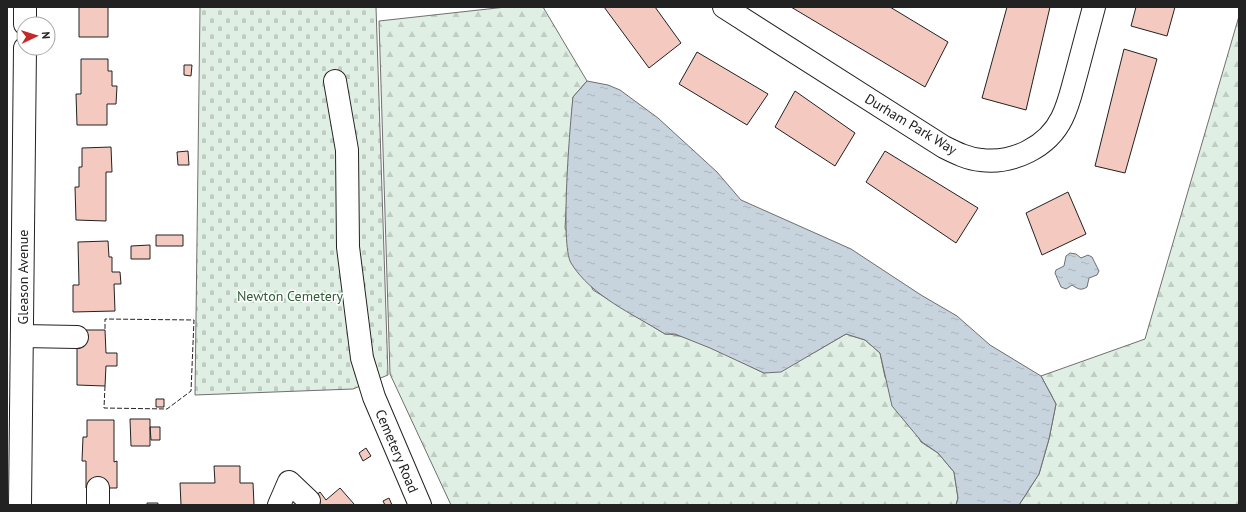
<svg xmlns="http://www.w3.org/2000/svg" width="1246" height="512" font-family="'PT Sans',sans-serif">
  <defs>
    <pattern id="forest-firs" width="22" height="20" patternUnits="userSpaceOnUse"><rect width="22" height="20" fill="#e0efe3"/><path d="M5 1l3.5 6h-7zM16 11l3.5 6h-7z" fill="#c0cdc2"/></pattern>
    <pattern id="cemetery-stones" width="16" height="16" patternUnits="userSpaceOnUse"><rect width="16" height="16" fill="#e0efe3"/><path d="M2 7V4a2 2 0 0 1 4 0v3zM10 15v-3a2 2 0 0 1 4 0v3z" fill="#c0cdc2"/></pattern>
    <pattern id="water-ripples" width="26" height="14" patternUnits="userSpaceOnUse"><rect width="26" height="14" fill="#c7d3dd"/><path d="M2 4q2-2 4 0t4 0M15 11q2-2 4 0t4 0" fill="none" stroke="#abb5bd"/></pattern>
  </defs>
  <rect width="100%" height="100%" fill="#fff"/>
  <path fill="url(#forest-firs)" stroke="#6f6f6f" d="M506 7H543L587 81 573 97 565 228 593 290 665 334C692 334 738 361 764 373L815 352 846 334 865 340 880 353 885 377 921 442 938 453 954 472 958 498 956 505H451L390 374 379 21Z
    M1239 16V505H1019L1039 474 1049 439 1056 404 1041 376 1145 339Z"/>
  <path fill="url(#cemetery-stones)" stroke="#6f6f6f" d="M200 7H376L388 375 353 389 195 395Z"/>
  <path fill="url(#water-ripples)" stroke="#6f6f6f" d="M587 81 608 85 620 90 658 118 717 172 741 200 851 249 921 295 957 316 990 345 1041 376 1056 404 1049 439 1039 474 1019 505H956L958 498 954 472 938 453 922 442 892 406 880 353 865 340 846 334 781 372 764 373 710 348 675 334H665C633 314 591 296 571 263 560 245 570 124 573 97Z
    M1070 253 1076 254 1081 258 1088 255 1092 257 1099 271 1097 275 1089 278 1087 287C1081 291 1078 289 1072 285L1066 289 1061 287 1055 273 1056 270 1064 266 1066 256Z"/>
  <path fill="#f3c9c0" stroke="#222" d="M79 7H108V37H79Z
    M604 7H655L681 43 649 68Z
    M791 7H890L948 42 925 87Z
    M1007 7H1050L1026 110 982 98Z
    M1136 7H1175L1167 36 1131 26Z
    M1124 49 1157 59 1125 173 1095 166Z
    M697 52 768 94 747 125 679 84Z
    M81 59H108V71H112V86H117L116 104H107V125H77L76 94H81Z
    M184 65H192L191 76 184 75Z
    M795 91 855 133 835 166 775 127Z
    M111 147 112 172H106V221L76 220 75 187H79V167H82V148Z
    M188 151 189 165H178L177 152Z
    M885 151 978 208 956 243 866 182Z
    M1068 192 1086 234 1042 255 1026 213Z
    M156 235H183V246H156Z
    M108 241 109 257H112V272H120L121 284H114L115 311 73 312V285H79L78 242Z
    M150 245V259H131V246Z
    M77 330H105L106 353H117V366H106L105 386 77 385Z
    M156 399H164V407H156Z
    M130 419H150V446H131Z
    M87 420H114V462L117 461V488H86V461H82L83 437H87Z
    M150 427H160V440H151Z
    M366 448 371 456 363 461 359 453Z
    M214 466H240V483H253L254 505H181L180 483H215Z
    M340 488 354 504 353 505H304L320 492 326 500Z
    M389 498 392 505H385L383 501Z
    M147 503H158V505H147Z"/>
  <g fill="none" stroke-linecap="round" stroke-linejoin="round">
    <g stroke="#222" stroke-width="24">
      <path id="minor" d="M724 7 944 147C956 153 968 159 981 160 1013 164 1048 147 1062 118 1069 104 1072 89 1076 75 1082 52 1088 30 1094 7
        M25 24V7
        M335 81 347 150 348 247 362 358 374 397 420 505
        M22 336 77 337
        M20 505 25 48
        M98 505V488
        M279 505 289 482 309 501"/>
    </g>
    <use href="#minor" stroke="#fff" stroke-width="22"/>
    <path stroke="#222" stroke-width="1" stroke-dasharray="5 2" stroke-linecap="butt" d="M105 386 104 408 167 409 191 391 194 320 105 319V330"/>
  </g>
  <g text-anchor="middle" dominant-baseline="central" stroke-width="3" stroke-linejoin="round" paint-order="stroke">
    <g font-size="14" fill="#222" stroke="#fff">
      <text transform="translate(911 124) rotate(31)">Durham Park Way</text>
      <text transform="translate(23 277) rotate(-90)">Gleason Avenue</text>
      <text transform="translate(397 451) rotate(67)">Cemetery Road</text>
    </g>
    <g font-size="14" fill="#2f5e38" stroke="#fff">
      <text x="290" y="296">Newton Cemetery</text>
    </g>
  </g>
  <rect width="1246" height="512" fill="none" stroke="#222222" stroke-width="16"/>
  <g transform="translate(36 36) rotate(86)"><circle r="19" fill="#ffffff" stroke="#a7a7a7"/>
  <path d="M0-3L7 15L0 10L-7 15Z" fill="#c62828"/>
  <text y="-6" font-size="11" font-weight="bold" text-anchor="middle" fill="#222222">N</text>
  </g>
</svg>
